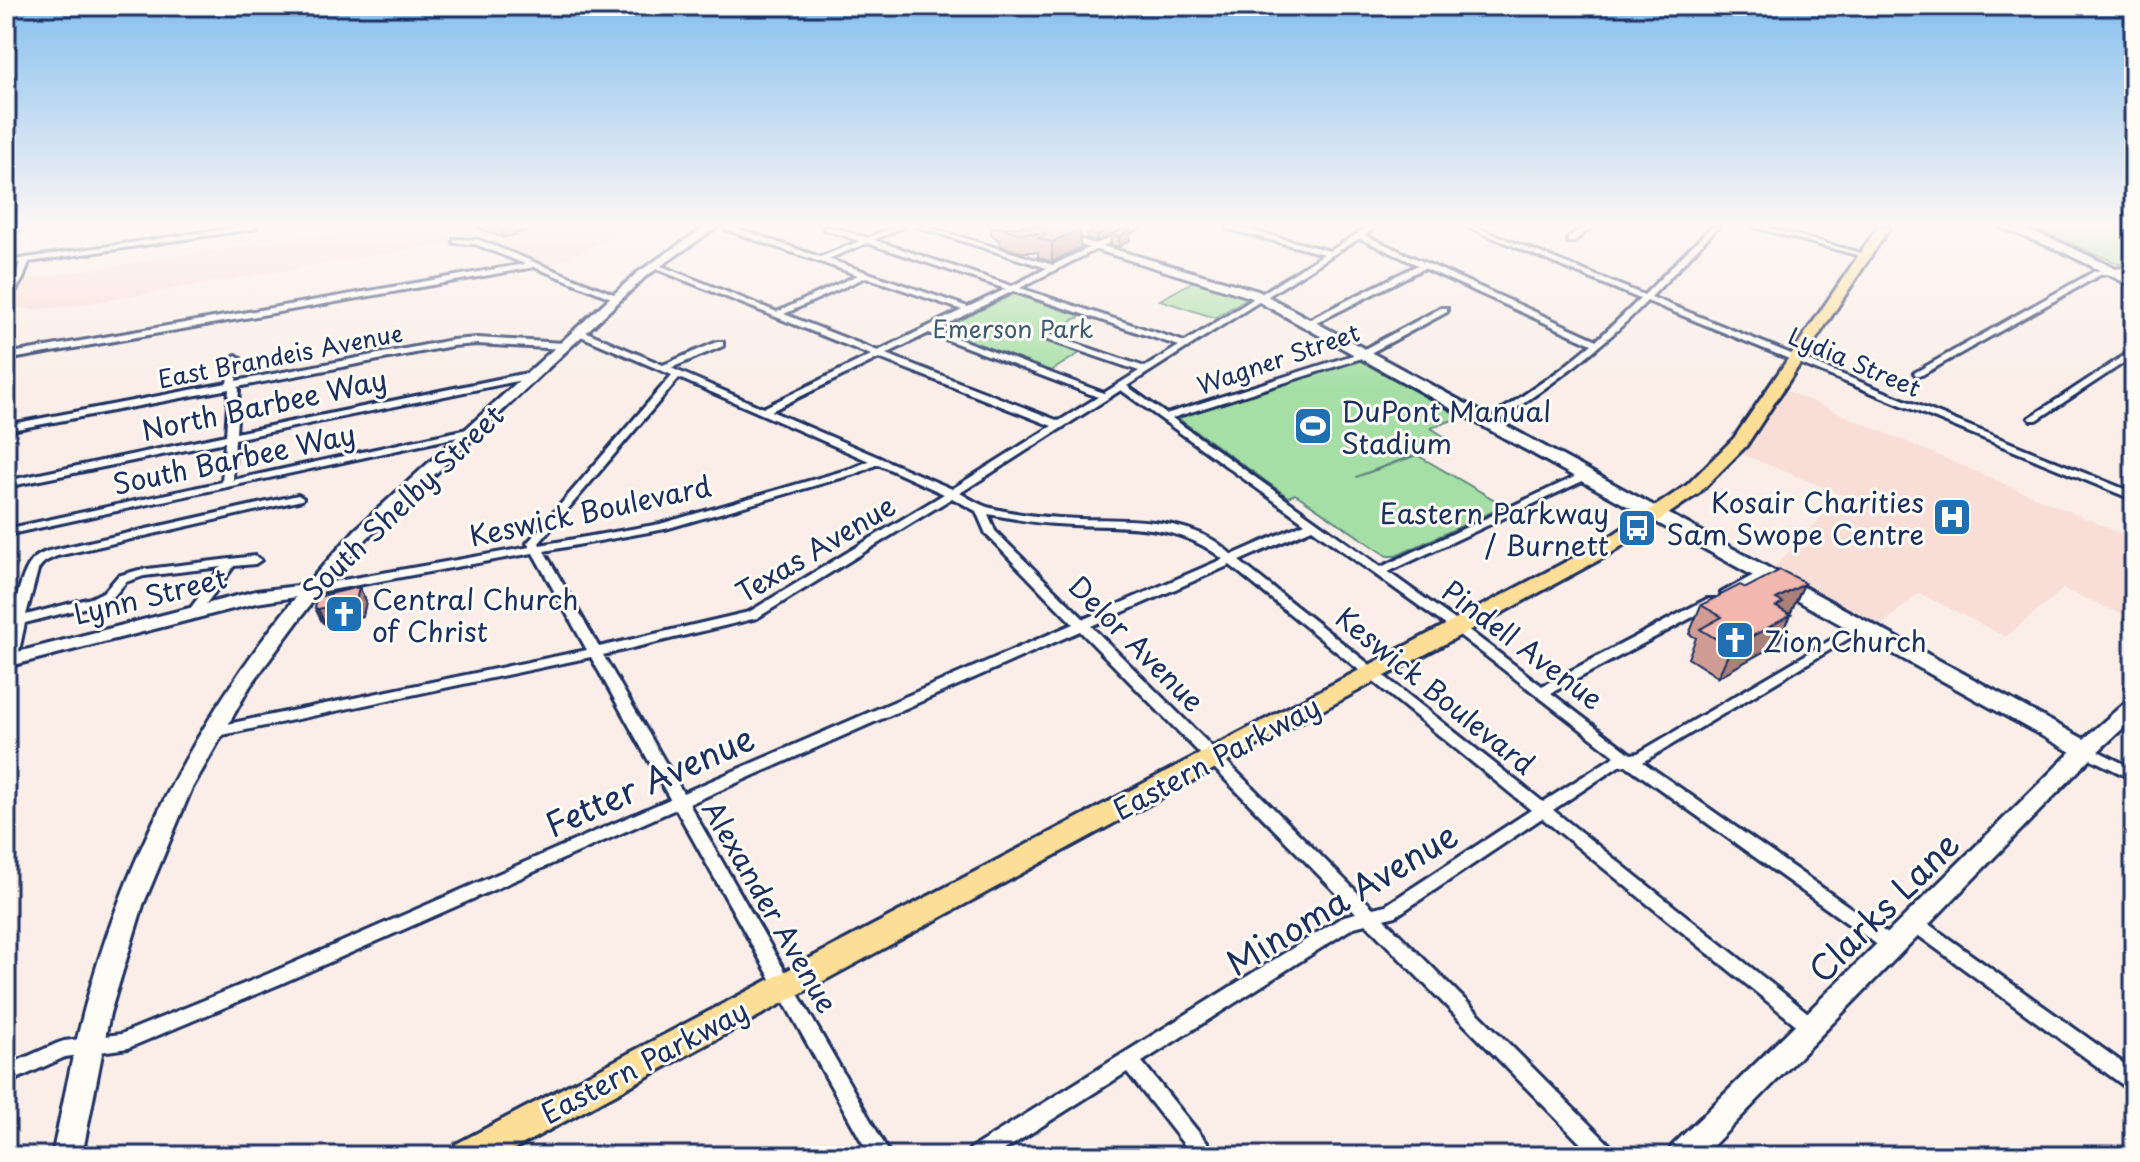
<svg xmlns="http://www.w3.org/2000/svg" width="2140" height="1162" font-family="'Playpen Sans',sans-serif">
  <rect width="100%" height="100%" fill="#fbeee8"/>
  <filter id="ink" filterUnits="userSpaceOnUse"><feTurbulence type="fractalNoise" baseFrequency=".0125" numOctaves="2"/><feDisplacementMap in="SourceGraphic" scale="16" xChannelSelector="R" yChannelSelector="G"/><feConvolveMatrix kernelMatrix="1 2 1 2 8 2 1 2 1" color-interpolation-filters="sRGB"/></filter>
  <g filter="url(#ink)">
    <path fill="#f8ded7" d="M368 227H635L549 266 465 240 79 305 34 310 13 307 25 280 28 279Z
      M1785 390 2134 539V619L2063 589 2006 637 1919 593 1877 629 1772 570 1842 495 1739 453Z"/>
    <path fill="#a5dfa5" stroke="#608782" stroke-width="2" d="M2030 227H2134V270Z
      M1194 281 1245 296 1247 298 1215 318 1160 300Z
      M1014 294 1081 316 1042 337 1083 351 1048 373 935 332Z
      M1357 359 1461 417 1431 428 1451 441 1356 477 1417 455 1505 506 1396 556H1387L1300 497 1295 494 1288 497 1176 417Z"/>
    <g fill="none" stroke-linecap="round" stroke-linejoin="round">
      <g stroke="#1b2f5e" stroke-width="6">
        <path id="street" d="M240 227H256L252 229 29 262 23 279 9 301H6C6 289 16 276 20 263L6 265V261Z
          M724 227H733L820 257 860 241 823 229V227H832L867 238 895 227H903L874 240 1012 286 1047 268 918 227H928L1053 265 1132 227H1140L1020 288 1185 342 1324 254 1228 229V227H1238L1330 251 1368 227H1375L1364 235 1597 340 1640 299 1468 227H1476L1644 295 1711 227H1718L1651 297 2134 493V500L1647 301C1599 351 1549 386 1492 425H1486V421L1560 370 1592 344 1424 268 1310 326H1304V322L1418 265 1359 238 1127 386 1166 414 1353 355 1441 308H1447V312L1359 359 1172 418 1381 567 1581 474H1589L1590 476 1589 478 1388 572 1462 625 1542 686 1707 599H1715L1717 602 1715 605 1551 693 1631 754 1638 753 1858 624H1866L1868 627 1643 762 1898 941 1900 946 1898 951 1892 953 1886 951 1626 765 1619 766 1553 810 1817 1020 1820 1026 1817 1032 1811 1034 1805 1032 1542 818 1396 916 1384 919 1614 1149 1617 1156H1593L1366 924 1354 927 1142 1062 1212 1149 1215 1156H1193L1127 1072 995 1156H967L970 1149 1344 916 1356 913 1080 631 689 804 891 1156H870L676 809 280 984 128 1048 65 1057 6 1084V1066L58 1043 64 1041 121 1034 268 974 670 799 591 657 213 737 208 735 206 732 208 729 213 727 587 650 533 553 309 594 303 590 309 586 530 547 527 543 529 541 672 375 576 334V330H582L663 365 717 342H723V346L671 368 763 408 871 355 649 266 656 264 777 312 858 275 724 229ZM867 243 1006 289 968 307 828 259ZM866 277 962 310 878 351 784 314ZM1013 291 1179 346 1145 367 1048 334H1042V338L1139 371 1104 393 935 330ZM929 333 1098 397 1059 421 886 354ZM879 358 1052 426 952 489 771 411ZM679 378 869 461 850 469 660 524 540 545 539 543ZM1121 390 1305 523 1232 555C1226 550 1220 544 1213 540 1173 517 1124 520 1079 519 1049 518 1017 515 987 507 978 504 969 498 960 493ZM878 464 944 494 749 612 599 647 544 551 665 529 858 473ZM952 498 976 511 986 534 1073 624 683 793 603 655 757 618ZM988 514C1011 518 1033 523 1056 524 1116 529 1172 518 1223 559L1084 619 995 531ZM1312 529 1454 631 1615 756 1543 802 1239 561ZM1230 565 1531 810 1386 905 1373 908 1091 626Z
          M1583 227H1591L1574 242H1568V238Z
          M1754 227H1765L1868 255 1864 257Z
          M454 239 479 240 621 297 614 299 534 267 6 360V354L525 264 475 244 454 243Z
          M2123 268 2127 270 2126 272 2100 275 1922 375H1916L1914 373 2095 271Z
          M477 338 564 343 568 346 564 349 477 344 452 346 237 387 239 389 236 433 532 372 537 375 532 378 235 439 233 480 472 428 477 431 476 433 6 535V529L222 482 225 442 6 487V481L226 435 229 389 6 431V425L227 383 232 358 236 355 240 358 236 381 452 340Z
          M2134 349V356L2037 420H2031L2029 418Z
          M298 495 303 498 302 500 57 556C48 560 42 562 38 570L26 615 91 598 105 591 118 576 139 570 255 556 261 560 255 564 234 566 197 616 193 617 187 613 221 567 144 576 126 582 113 597 99 604 25 623 19 651 24 658 22 661H12L7 651C11 629 18 571 35 558 40 554 47 551 53 550Z
          M1763 570 1767 571 1769 574 1767 577 1731 596H1723L1721 593Z
          M2086 745 2134 769V780L2081 754 2079 750 2081 746Z
          M1914 916 1920 918 2134 1071V1091L2127 1088 1908 928 1906 923 1908 918Z"/>
      </g>
      <g stroke="#1b2f5e" stroke-width="6">
        <path id="secondary" d="M11 227H23L6 238V230Z
          M705 227H717L645 277 367 538 324 586 250 686 191 790 143 905 110 1013 82 1156H52C64 1100 74 1044 90 989 131 846 202 712 296 597L256 603 6 667V655L256 591 306 585 355 530 637 273Z
          M1022 227H1037L1258 291 2084 739 2127 701 2134 699V718L2094 755 1703 1156H1667L1672 1146 2071 752 1250 297Z
          M2000 227C2036 225 2100 262 2134 278V287L2061 251Z"/>
      </g>
      <g stroke="#1b2f5e" stroke-width="6">
        <path id="primary" d="M1878 227H1890L1746 446 1699 493 1610 554 501 1156H452L456 1144 1596 546 1687 485 1734 438Z"/>
      </g>
      <use href="#street" fill="#fdfcf7" fill-rule="evenodd"/>
      <use href="#secondary" fill="#fdfcf7" fill-rule="evenodd"/>
      <use href="#primary" fill="#fdde96" fill-rule="evenodd"/>
    </g>
    <path fill="#d09d96" stroke="#1b2f5e" stroke-width="2" d="M475 227H540L503 238Z
      M991 227H1070L1080 229V248L1052 262 1038 257V252H1020L1000 246 999 240 991 236Z
      M1130 229V240L1119 247 1111 245V235Z
      M1087 233 1111 234 1096 241 1087 238Z
      M1804 584 1791 612 1789 614 1791 615 1777 644 1718 677 1688 658 1696 638 1689 634 1701 605 1746 588Z
      M359 587 366 601 363 616 325 624 322 622 315 608Z"/>
    <path fill="#a9807a" stroke="#1b2f5e" stroke-width="2" d="M500 227H540L503 238Z
      M1080 229V248L1052 262V242Z
      M1111 229V234L1096 241V236Z
      M1130 229V240L1119 247V237Z
      M1804 584 1791 612 1775 621 1791 615 1777 644 1718 677 1731 648 1776 599Z
      M359 587 366 601 363 616 325 624 318 609Z"/>
    <path fill="#f2b7ae" stroke="#1b2f5e" stroke-width="2" d="M999 227H1070L1080 229 1052 242 1038 238 1049 233H1019Z
      M1102 227 1111 229 1096 236 1087 233Z
      M1126 227 1130 229 1119 237 1111 235Z
      M1780 570 1801 580 1804 584 1776 599 1783 603 1776 607 1791 615 1731 648 1700 629 1722 617 1701 605 1740 585 1746 588Z
      M359 587 356 602 318 609 315 608 317 597Z"/>
  </g>
  <linearGradient id="sky" x2="0" y2="1"><stop stop-color="#87c0ee"/><stop offset="0.58" stop-color="#fdf7f5"/><stop offset="1" stop-color="#fdf7f5" stop-opacity="0"/></linearGradient>
  <rect width="2140" height="389" fill="url(#sky)"/>
  <defs>
    <g id="stadium-square" transform="scale(2)"><rect x="-9" y="-9" width="18" height="18" rx="4" fill="#1f6fb2" stroke="#fdfcf7"/><path d="M0-5a6.5 5 0 1 0 0 10a6.5 5 0 1 0 0-10ZM-3.5-1.8h7v3.6h-7Z" fill="#fff"/></g>
    <g id="hospital-square" transform="scale(2)"><rect x="-9" y="-9" width="18" height="18" rx="4" fill="#1f6fb2" stroke="#fdfcf7"/><path d="M-5-5h3v3.5h4V-5h3V5h-3V1.5h-4V5h-3Z" fill="#fff"/></g>
    <g id="bus-square" transform="scale(2)"><rect x="-9" y="-9" width="18" height="18" rx="4" fill="#1f6fb2" stroke="#fdfcf7"/><path d="M-5-6H5V4H4V6H2V4H-2V6H-4V4H-5ZM-3.5-4V0h7V-4ZM-3.5 1.2v1.5H-2V1.2ZM2 1.2v1.5H3.5V1.2Z" fill="#fff"/></g>
    <g id="church-square" transform="scale(2)"><rect x="-9" y="-9" width="18" height="18" rx="4" fill="#1f6fb2" stroke="#fdfcf7"/><path d="M-1.2-6h2.4v3.5h3.3v2.4h-3.3V6h-2.4V-.1h-3.3v-2.4h3.3Z" fill="#fff"/></g>
  </defs>
  <g fill-rule="evenodd">
    <use href="#stadium-square" x="1313" y="426"/>
    <use href="#hospital-square" x="1952" y="517"/>
    <use href="#bus-square" x="1637" y="528"/>
    <use href="#church-square" x="344" y="614"/>
    <use href="#church-square" x="1735" y="640"/>
  </g>
  <g text-anchor="middle" dominant-baseline="central" stroke-width="6" stroke-linejoin="round" paint-order="stroke">
    <g font-size="24" fill="#3e5b70" stroke="#fdfcf7">
      <text x="1013" y="328">Emerson Park</text>
    </g>
    <g font-size="24" fill="#1b2f5e" stroke="#fdfcf7">
      <text transform="translate(280 355) rotate(-11)">East Brandeis Avenue</text>
      <text transform="translate(1278 358) rotate(-19)">Wagner Street</text>
      <text transform="translate(1855 361) rotate(23)">Lydia Street</text>
    </g>
    <g font-size="28" fill="#1b2f5e" stroke="#fdfcf7">
      <text transform="translate(264 404) rotate(-12)">North Barbee Way</text>
      <text transform="translate(234 458) rotate(-12)">South Barbee Way</text>
      <text transform="translate(402 502) rotate(-44)">South Shelby Street</text>
      <text transform="translate(590 510) rotate(-12)">Keswick Boulevard</text>
      <text transform="translate(815 548) rotate(-31)">Texas Avenue</text>
      <text transform="translate(150 595) rotate(-14)">Lynn Street</text>
      <text transform="translate(1137 643) rotate(45)">Delor Avenue</text>
      <text transform="translate(1523 644) rotate(37)">Pindell Avenue</text>
      <text transform="translate(1436 690) rotate(39)">Keswick Boulevard</text>
      <text transform="translate(1216 757) rotate(-28)">Eastern Parkway</text>
      <text transform="translate(771 906) rotate(60)">Alexander Avenue</text>
      <text transform="translate(644 1061) rotate(-28)">Eastern Parkway</text>
    </g>
    <g font-size="28" fill="#1b2f5e" stroke="#fdfcf7" text-anchor="start">
      <text x="1341" y="410">DuPont Manual<tspan x="1341" dy="32">Stadium</tspan></text>
      <text x="1924" y="501" text-anchor="end">Kosair Charities<tspan x="1924" dy="32">Sam Swope Centre</tspan></text>
      <text x="1609" y="512" text-anchor="end">Eastern Parkway<tspan x="1609" dy="32">/ Burnett</tspan></text>
      <text x="372" y="598">Central Church<tspan x="372" dy="32">of Christ</tspan></text>
      <text x="1763" y="640">Zion Church</text>
    </g>
    <g font-size="34" fill="#1b2f5e" stroke="#fdfcf7">
      <text transform="translate(649 780) rotate(-24)">Fetter Avenue</text>
      <text transform="translate(1341 898) rotate(-31)">Minoma Avenue</text>
      <text transform="translate(1883 906) rotate(-45)">Clarks Lane</text>
    </g>
  </g>
  <rect width="2140" height="1162" fill="none" stroke="#fdfcf7" stroke-width="32"/>
  <rect x="16" y="16" width="2108" height="1130" fill="none" stroke="#1b2f5e" stroke-width="3" filter="url(#ink)"/>
</svg>
